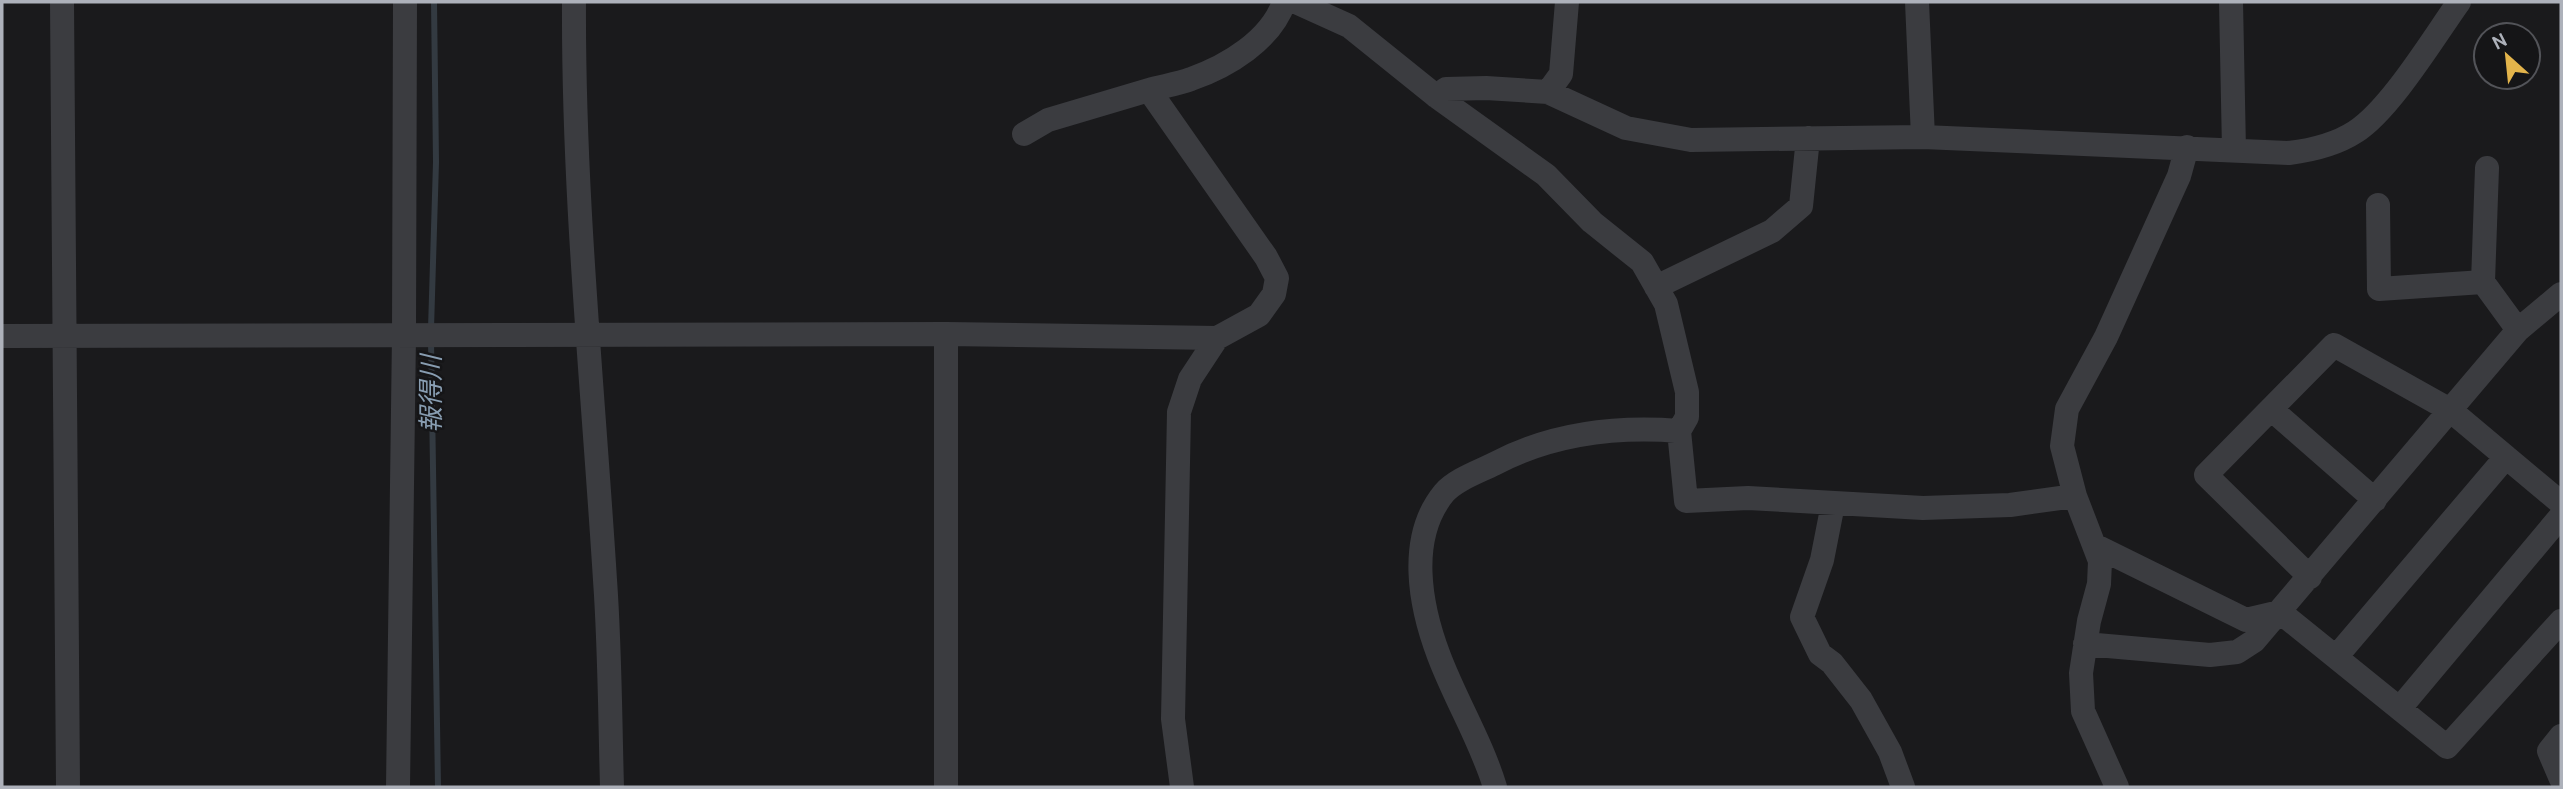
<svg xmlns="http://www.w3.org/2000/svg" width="2563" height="789" font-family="Cabin,'Noto Sans JP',sans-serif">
  <rect width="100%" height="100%" fill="#1a1a1c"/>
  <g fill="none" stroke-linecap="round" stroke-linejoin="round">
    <path stroke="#333a41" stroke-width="6" d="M431 329 436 162 434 2
      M431 340 438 787"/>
    <path stroke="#3b3c40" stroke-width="24" d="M62 2 68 787
      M574 2C573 195 593 387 605 580 610 649 610 718 612 787
      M1296 2 1349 26 1436 96 1546 175 1592 222 1642 262 1666 304 1687 392V417L1679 431 1686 501 1748 498 1923 508 2010 505 2075 496
      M1917 2 1923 137
      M2231 2 2234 150
      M1548 92 1561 74 1567 2
      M1436 96 1446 89 1486 88 1548 92 1626 128 1691 140 1923 137 2289 153C2313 150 2335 145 2355 132 2390 110 2434 37 2459 2
      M1024 134 1048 120 1149 90
      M2487 168 2483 282 2518 330
      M2378 205 2379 289 2483 282
      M1656 287 1772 231 1801 206 1808 138
      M2 336 946 334 1217 338
      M2271 409 2375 500
      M1833 504 1822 560 1802 617 1820 654 1832 663 1861 700 1890 752 1903 787
      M2096 546 2246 620 2280 612 2447 747 2561 621
      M2310 577 2206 475 2334 345 2450 410 2561 503
      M2085 644 2210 655 2237 652 2254 641 2518 330 2561 294
      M2336 657 2506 457
      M2400 708 2561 516
      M2561 736 2549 751 2561 779
      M398 787 404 334 405 2
      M946 787V334
      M1182 787 1173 719 1179 412 1190 379 1217 338 1259 315 1274 294 1277 278 1266 257 1149 90C1163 86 1178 84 1191 79 1228 66 1271 40 1284 2
      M1495 787C1481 741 1456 701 1439 656 1420 606 1407 538 1444 493 1455 480 1478 472 1494 464 1551 434 1615 426 1679 431
      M2117 787 2083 711 2081 673 2089 621 2099 584 2100 561 2075 496 2062 446 2067 409 2106 337 2179 176 2187 147"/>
  </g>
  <g text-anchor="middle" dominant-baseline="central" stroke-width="5" stroke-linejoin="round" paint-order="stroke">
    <g font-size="26" font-style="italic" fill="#889db1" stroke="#151517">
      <text transform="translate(431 394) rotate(-90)">報得川</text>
    </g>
  </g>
  <rect width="2563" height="789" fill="none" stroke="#adb1ba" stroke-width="7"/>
  <g transform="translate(2507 56) rotate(333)"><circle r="33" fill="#151517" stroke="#525358" stroke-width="2"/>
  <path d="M0-5L12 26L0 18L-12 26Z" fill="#e3b44b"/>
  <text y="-10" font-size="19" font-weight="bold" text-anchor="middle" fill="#adb1ba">N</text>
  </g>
</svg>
